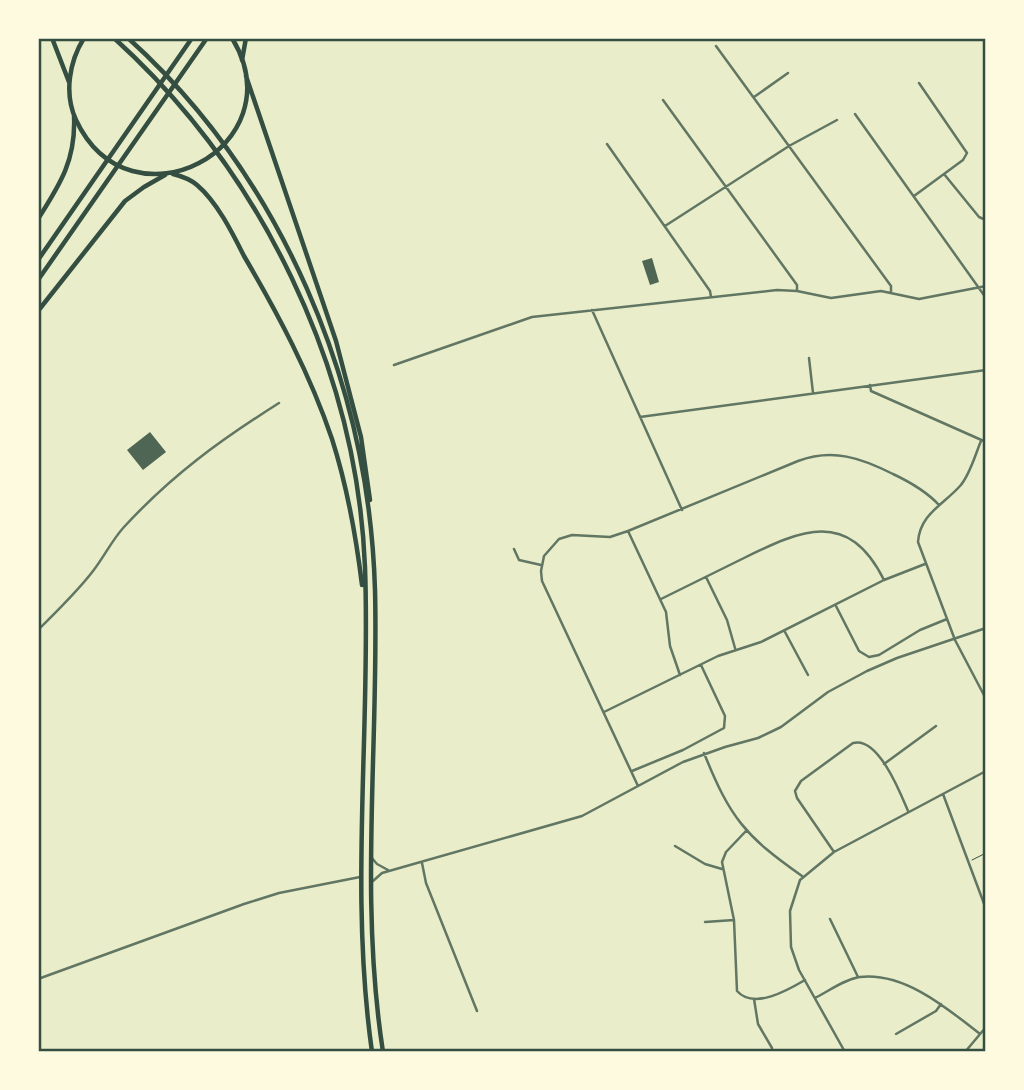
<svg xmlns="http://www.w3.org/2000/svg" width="1024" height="1090" font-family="'Noto Serif',serif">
  <rect width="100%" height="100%" fill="#e9edc9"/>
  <path fill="#4f6655" d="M652 258 659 282 650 285 642 261Z
    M150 432 166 452 143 470 127 450Z"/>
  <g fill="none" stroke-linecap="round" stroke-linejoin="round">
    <path stroke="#344e41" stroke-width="1" d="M972 860 986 853"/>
    <path stroke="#617663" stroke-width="2.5" d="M716 46 891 286V293
      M754 97 788 73
      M663 100 797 285V291
      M855 114 986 298
      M607 144 710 291 711 297
      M944 174 979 217 986 220
      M914 196 963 160 967 153 919 83
      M665 226 789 146 837 120
      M592 310 682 510
      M809 358 813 393
      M394 365 532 317 777 290 797 291 831 298 881 291 919 299 986 286
      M870 385 871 391 986 442
      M640 417 986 370
      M981 441C975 455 970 475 960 486 943 505 920 514 918 542L955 640 986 699
      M628 531 666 612 670 646 680 675
      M514 549 519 560 541 565
      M706 577 727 620 735 648
      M661 599C689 585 716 572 744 558 801 530 848 508 884 580
      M836 606 859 651 869 657 879 655 920 630 947 619
      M38 630C57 611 77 592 93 571 104 557 112 540 124 527 172 475 219 441 279 403
      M785 632 808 675
      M604 712 718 656 761 642 884 580 925 564
      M704 753C730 818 745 836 802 876
      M884 764 936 726
      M632 771 683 750 724 728 725 716 701 665
      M638 786 542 581 541 571 544 556 559 539 572 535 610 537 628 531 798 461C833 448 861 458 893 474 910 482 926 491 939 505
      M943 794 986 909
      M746 831 726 852 722 862 734 920 737 991C754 1010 788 990 805 980
      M675 846 705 864 722 869
      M834 852 797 798 795 791 801 781 853 743C878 736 900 792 908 811
      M371 857 377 864 388 870
      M422 863 426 883 477 1011
      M373 881 382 873 582 816 683 762 725 747 758 738 781 727 828 692 867 671 897 658 986 628
      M830 919 858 977
      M705 922 734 920
      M38 979 244 904 279 893 360 877
      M815 998C829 991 845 979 860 977 905 972 948 1009 980 1034
      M754 999 758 1024 772 1048
      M896 1034 936 1011 941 1004
      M845 1052 799 970 791 947 790 911 800 880 834 852 986 771
      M965 1052 986 1027"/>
    <path stroke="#344e41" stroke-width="4.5" d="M52 38 69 82
      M84 38C69 62 64 94 76 120 130 235 298 147 232 38
      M114 38C261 171 357 368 365 567 371 729 349 890 372 1052
      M128 38C282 177 369 384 375 590 379 744 359 898 383 1052
      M246 76 336 341 361 437 370 500
      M173 174C181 176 190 179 197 185 217 202 232 232 244 256 278 314 310 374 332 439 347 486 356 536 362 585"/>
    <path stroke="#344e41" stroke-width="4.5" d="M242 60 246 38
      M38 219C61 183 76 159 74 116
      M38 260 192 38
      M38 280 207 38
      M38 311 125 201 144 187 165 175"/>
  </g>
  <rect width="1024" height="1090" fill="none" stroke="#fefae0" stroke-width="80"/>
  <rect x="40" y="40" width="944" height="1010" fill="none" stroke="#344e41" stroke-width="2.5"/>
</svg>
